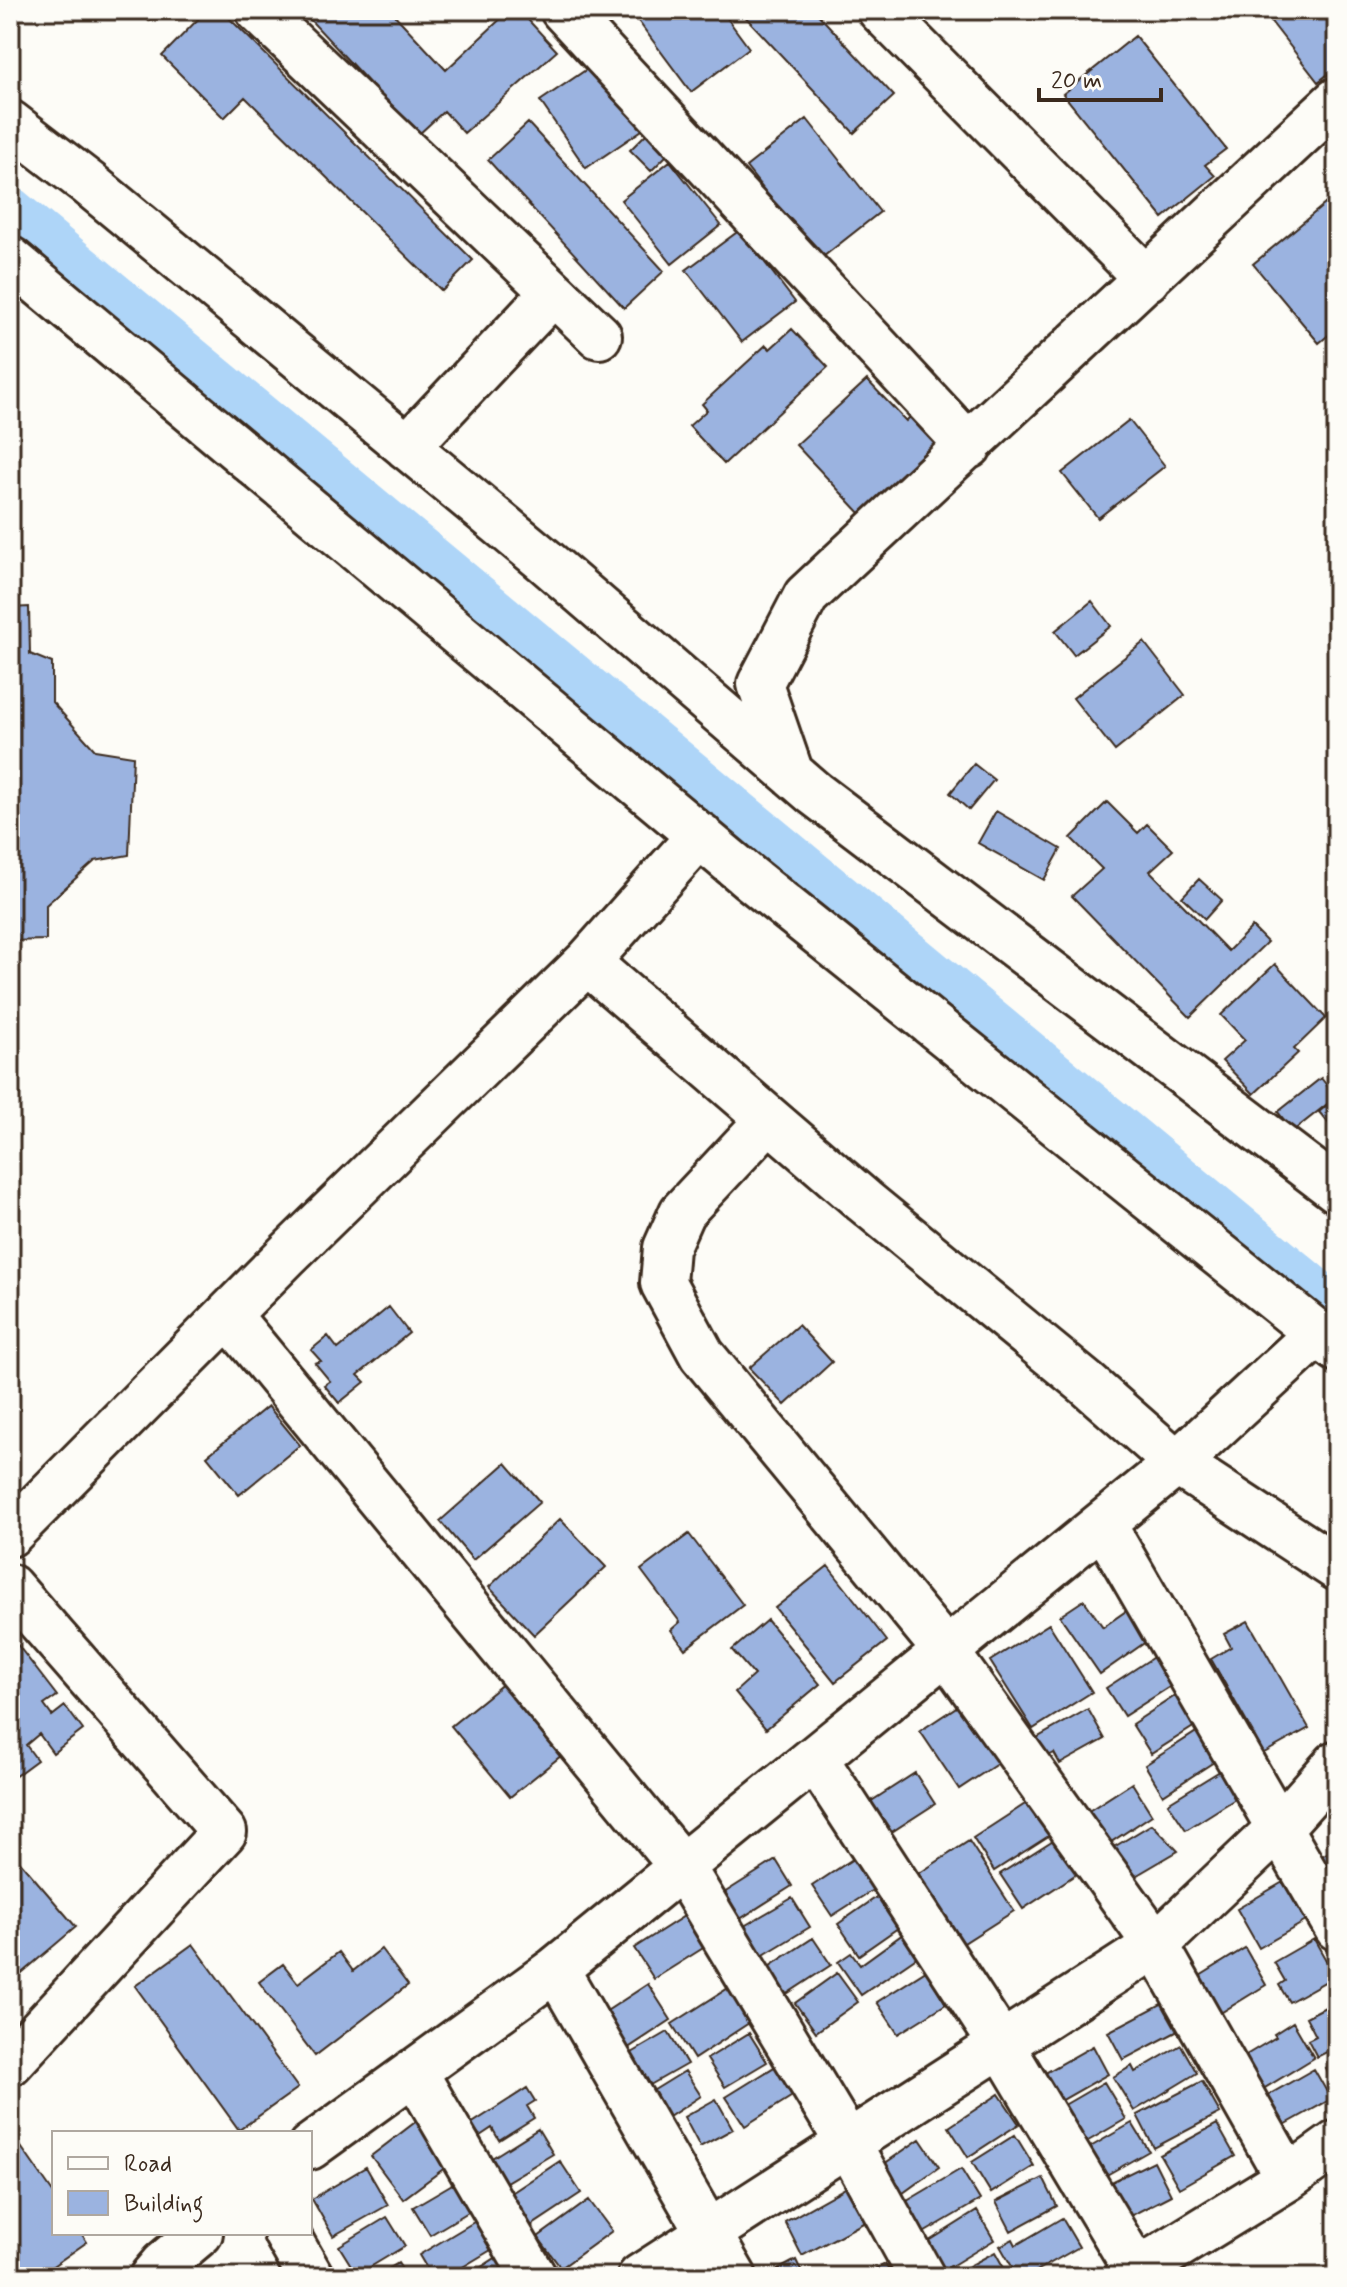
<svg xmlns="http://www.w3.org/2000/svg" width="1347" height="2287" font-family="Mynerve,sans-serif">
  <rect width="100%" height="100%" fill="#fdfcf7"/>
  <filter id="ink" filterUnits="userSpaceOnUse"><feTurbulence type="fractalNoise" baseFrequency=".0125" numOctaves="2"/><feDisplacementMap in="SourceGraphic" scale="16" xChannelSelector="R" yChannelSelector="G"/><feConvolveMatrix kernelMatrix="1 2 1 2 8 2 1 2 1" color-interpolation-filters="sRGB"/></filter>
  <g filter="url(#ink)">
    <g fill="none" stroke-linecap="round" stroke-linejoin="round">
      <path stroke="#aed5f8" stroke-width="42" d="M10 207 1337 1306"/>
    </g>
    <path fill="#9bb3e0" stroke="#3b2a1e" stroke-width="2" d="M137 10H159L149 21Z
      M207 10H221L473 260 442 291 245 97 224 118 162 56Z
      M301 10H390L446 70 510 10H519L557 51 464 133 444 111 418 135Z
      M630 10H721L749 48 691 92Z
      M739 10H814L894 96 854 133Z
      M1066 10H1088L1075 21Z
      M1262 10H1333L1337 16V67L1318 82Z
      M1135 36 1226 149 1205 165 1215 176 1163 218 1063 94Z
      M602 59 648 126 586 168 540 101Z
      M807 119 880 212 819 260 746 167Z
      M528 123 664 271 624 308 488 160Z
      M649 131 670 152 651 171 630 150Z
      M670 161 721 225 672 264 621 200Z
      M1337 194V328L1319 343 1253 264Z
      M740 230 795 302 742 342 686 270Z
      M792 329 828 367 724 464 689 426 707 410 702 404 766 345 770 349Z
      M867 380 906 421 916 411 943 439 862 515 796 445Z
      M1129 420 1165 466 1098 518 1062 473Z
      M1092 601 1111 626 1074 655 1055 631Z
      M29 607 30 654 52 663V702L95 750 133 756 129 855 95 861 46 905V940L10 941V608Z
      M1144 642 1185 695 1115 751 1073 698Z
      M974 764 994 780 969 810 950 793Z
      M1107 802 1138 833 1147 824 1173 850 1150 871 1228 951 1252 927 1267 942 1190 1017 1072 896 1102 869 1071 838Z
      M996 811 1061 849 1044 880 978 843Z
      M1199 879 1222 900 1205 919 1182 897Z
      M1275 964 1326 1018 1294 1049 1298 1053 1254 1094 1222 1061 1245 1040 1221 1015Z
      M1321 1078 1336 1097 1293 1131 1278 1112Z
      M1337 1097V1133L1319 1112Z
      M389 1307 409 1333 358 1375 365 1382 339 1403 324 1385 330 1381 315 1363 321 1361 311 1350 328 1336 338 1349Z
      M798 1325 832 1362 785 1405 749 1368Z
      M268 1406 300 1445 239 1495 207 1456Z
      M506 1463 540 1502 473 1560 440 1521Z
      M560 1519 606 1567 534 1635 489 1587Z
      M689 1534 743 1605 685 1649 671 1630 680 1622 641 1570Z
      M828 1566 887 1641 835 1682 775 1608Z
      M1084 1600 1103 1627 1129 1609 1150 1639 1100 1674 1060 1616Z
      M767 1620 820 1684 766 1729 735 1692 754 1675 732 1650Z
      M1248 1621 1309 1728 1264 1753 1211 1659 1231 1647 1224 1634Z
      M1049 1624 1092 1692 1033 1729 990 1661Z
      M10 1635 57 1696 44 1705 52 1716 65 1706 83 1730 53 1753 39 1734 26 1745 37 1760 10 1780Z
      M1155 1656 1174 1684 1124 1716 1106 1688Z
      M504 1683 562 1755 510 1797 451 1726Z
      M1178 1694 1198 1724 1151 1754 1132 1724Z
      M967 1700 1006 1758 959 1789 920 1731Z
      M1088 1709 1105 1739 1060 1764 1054 1753 1045 1758 1035 1739Z
      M1198 1731 1217 1760 1163 1795 1145 1765Z
      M1223 1769 1240 1796 1186 1830 1168 1803Z
      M915 1773 935 1804 890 1833 870 1802Z
      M1132 1783 1152 1815 1105 1846 1084 1814Z
      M1036 1797 1058 1830 994 1871 973 1838Z
      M1152 1824 1178 1851 1127 1881 1109 1850Z
      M1058 1837 1081 1871 1023 1909 1000 1874Z
      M969 1841 1014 1911 956 1948 912 1878Z
      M1337 1847V1901L1312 1862Z
      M10 1850 76 1927 17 1977 10 1968Z
      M859 1855 879 1886 832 1916 812 1886Z
      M776 1860 792 1886 740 1919 724 1893Z
      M1283 1882 1306 1921 1259 1948 1237 1909Z
      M884 1892 905 1923 859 1955 838 1924Z
      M792 1898 810 1927 757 1959 739 1929Z
      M689 1913 708 1945 654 1979 634 1948Z
      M903 1934 918 1956 861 1995 838 1962 851 1953 860 1965Z
      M813 1938 831 1965 785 1995 767 1968Z
      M1314 1939 1335 1976 1289 2002 1279 1985 1285 1981 1274 1962Z
      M193 1944 298 2088 239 2130 135 1986Z
      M1245 1948 1266 1985 1209 2020 1187 1984Z
      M381 1949 408 1985 315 2056 259 1982 283 1964 298 1983 339 1952 353 1971Z
      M926 1971 946 2004 898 2034 877 2002Z
      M837 1973 858 2002 816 2032 795 2003Z
      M648 1984 671 2020 616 2056 593 2020Z
      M730 1987 752 2021 694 2059 672 2024Z
      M1337 2001V2047L1317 2057 1308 2040 1316 2036 1306 2017Z
      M1163 2003 1178 2031 1123 2060 1108 2032Z
      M1293 2022 1314 2058 1250 2097 1231 2064 1276 2037 1274 2034Z
      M668 2032 687 2064 636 2093 618 2061Z
      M749 2033 767 2062 725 2087 707 2059Z
      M1181 2045 1197 2073 1134 2111 1113 2077 1132 2066 1135 2072Z
      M1093 2046 1108 2074 1057 2103 1042 2075Z
      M1337 2062V2089L1326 2068Z
      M776 2066 794 2095 745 2126 726 2097Z
      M1314 2069 1331 2099 1270 2133 1254 2103Z
      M685 2071 701 2096 655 2126 638 2100Z
      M1202 2081 1220 2113 1154 2148 1137 2115Z
      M1104 2082 1126 2119 1076 2148 1054 2111Z
      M527 2088 535 2101 527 2106 534 2118 499 2140 492 2128 480 2136 471 2124Z
      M999 2094 1019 2124 968 2157 949 2127Z
      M716 2099 733 2129 700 2147 684 2117Z
      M422 2117 454 2161 403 2199 371 2156Z
      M1132 2123 1149 2151 1096 2181 1080 2153Z
      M1217 2124 1235 2156 1179 2188 1160 2155Z
      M538 2129 553 2154 501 2185 487 2161Z
      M10 2131 54 2194V2233H81L87 2242 37 2277H19L10 2264Z
      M1015 2135 1034 2166 991 2193 972 2162Z
      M920 2139 939 2167 892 2201 880 2183 892 2174 884 2164Z
      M560 2161 581 2193 531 2226 510 2194Z
      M1154 2161 1171 2195 1113 2225 1095 2190Z
      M366 2167 388 2205 333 2236 312 2199Z
      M961 2169 980 2200 920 2235 902 2204Z
      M1043 2178 1057 2206 1011 2231 996 2202Z
      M454 2183 470 2211 430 2235 413 2207Z
      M849 2186 867 2221 802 2256 785 2222Z
      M589 2200 612 2231 561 2268 538 2237Z
      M977 2211 994 2240 943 2271 926 2243Z
      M387 2217 405 2246 357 2275 339 2246Z
      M1062 2218 1079 2247 1026 2277H1018L1000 2246 1013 2239 1016 2245Z
      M479 2219 496 2247 446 2277H432L419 2255Z
      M995 2252 1009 2277H949Z
      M500 2255 514 2277H466Z
      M796 2260 804 2277H764Z
      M398 2263 407 2277H375Z
      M885 2264 893 2277H862Z"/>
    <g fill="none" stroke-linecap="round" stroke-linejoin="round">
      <g stroke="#3b2a1e" stroke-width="50">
        <path id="minor" d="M258 10 599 336
          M563 10 969 446
          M880 10 1147 279
          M10 123 88 183 544 560 814 793 1337 1190
          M10 259 750 878 1337 1349
          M407 447 553 293
          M790 771 760 684 806 596 1337 100
          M587 962 700 835
          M769 1119 682 1212 666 1248 663 1283 702 1355 946 1651 1156 1945 1288 2178
          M228 1315 682 1867 848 2143 922 2277
          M1103 1524 1337 1928
          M10 1534 286 1256 587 962 864 1201 1086 1383 1177 1463 1337 1568
          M10 1587 224 1832 10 2063
          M815 1758 1001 2044 1137 2271
          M556 1969 734 2277
          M414 2071 534 2277
          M310 2147 556 1969 1177 1463 1318 1333
          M286 2233 311 2277
          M152 2277 163 2264 200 2233
          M640 2277 1156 1945 1280 1827 1337 1763
          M1127 2277 1288 2178 1337 2143"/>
      </g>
      <use href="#minor" stroke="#fdfcf7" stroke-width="44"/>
    </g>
  </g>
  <rect width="1347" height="2287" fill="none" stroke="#fdfcf7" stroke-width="40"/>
  <rect x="20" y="20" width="1307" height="2247" fill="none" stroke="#3b2a1e" stroke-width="3" filter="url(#ink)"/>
  <rect x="52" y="2131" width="260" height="104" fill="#fdfcf7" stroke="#afa8a0" stroke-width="2"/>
  <rect x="68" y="2157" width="40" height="12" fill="#fdfcf7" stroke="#afa8a0" stroke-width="2"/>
  <text x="124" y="2171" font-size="24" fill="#3b2a1e">Road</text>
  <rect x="68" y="2191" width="40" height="24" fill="#9bb3e0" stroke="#afa8a0" stroke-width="2"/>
  <text x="124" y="2211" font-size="24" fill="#3b2a1e">Building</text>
  <path d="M1039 88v12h122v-12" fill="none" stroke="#3b2a1e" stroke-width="4"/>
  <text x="1051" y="88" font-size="24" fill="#3b2a1e" stroke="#fdfcf7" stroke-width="6" paint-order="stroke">20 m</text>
</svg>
